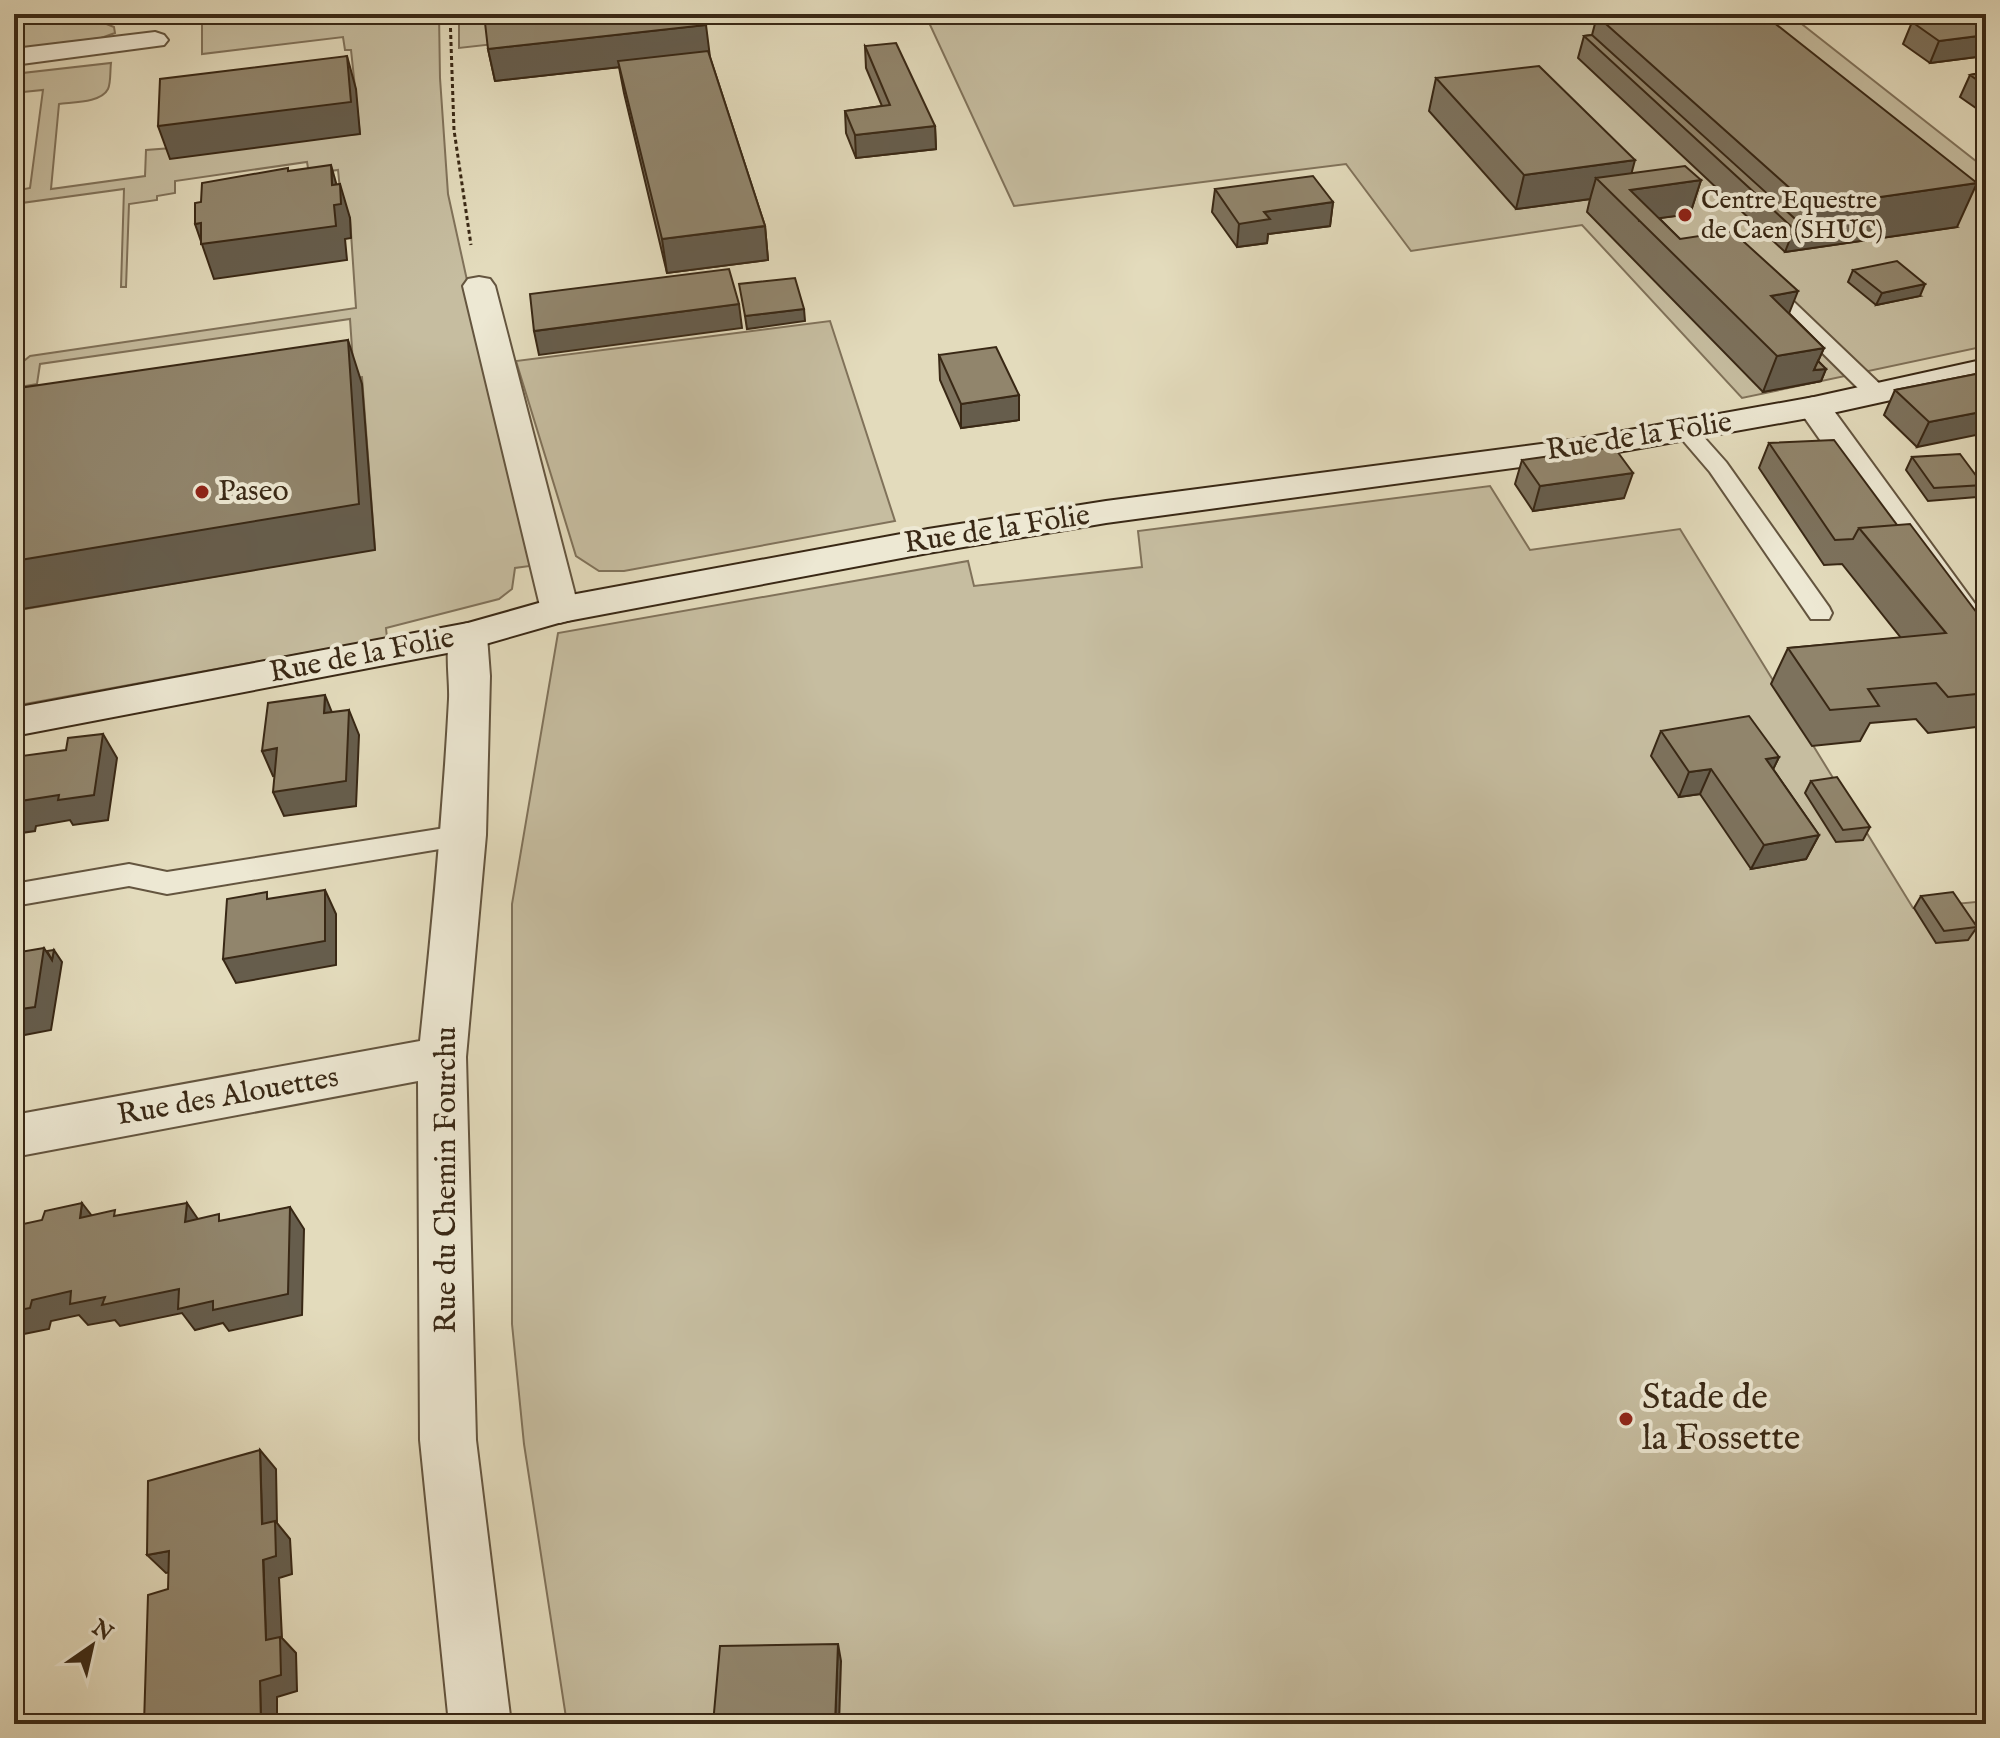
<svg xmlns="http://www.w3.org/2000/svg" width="2000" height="1738" font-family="'IM FELL English',serif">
  <rect width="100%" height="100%" fill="#e3dbbc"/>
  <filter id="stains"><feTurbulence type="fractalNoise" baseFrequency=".0025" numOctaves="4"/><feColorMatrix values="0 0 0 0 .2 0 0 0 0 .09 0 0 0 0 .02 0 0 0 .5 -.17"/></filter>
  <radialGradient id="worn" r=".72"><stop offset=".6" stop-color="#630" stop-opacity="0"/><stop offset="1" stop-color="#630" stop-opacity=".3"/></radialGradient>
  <path fill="#c6bda0" stroke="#80725a" stroke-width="2" d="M270 14H439L440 78 448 194 530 566 515 568 512 589 499 599 386 628 387 638 14 706V611L375 549 362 377 354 378 350 319 40 364 37 384 14 388V369L30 356 356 308 350 218 343 219 338 170 309 174 307 162 175 181V193L157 196V200L129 204 126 287H121L124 189 14 204V191L30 188 43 90 14 93V74L111 63C110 70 111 83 108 89 101 103 72 102 59 104L51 189 145 176 146 150 360 134 351 50H345L343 37 202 54V22Z
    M459 14H724L725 18 459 48Z
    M925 14H1789L1986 169V346L1742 398 1582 225 1411 251 1346 164 1014 206Z
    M89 17 114 27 115 33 101 38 14 49V25Z
    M830 321 895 521 624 571H599L576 556 516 361Z
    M1490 486 1530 550 1680 529 1913 908 1986 901V1724H567L524 1444 512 1324V904L558 633 968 561 974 586 1142 567 1138 531Z"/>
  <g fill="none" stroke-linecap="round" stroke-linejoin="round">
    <g stroke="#64553f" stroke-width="4">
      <path id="lane" d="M1765 279 1772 281 1884 388 1887 393 1884 398H1868L1758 289 1755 285 1758 281Z
        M1685 423 1693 425 1726 462 1829 607 1832 613 1829 619H1811L1710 472 1674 430Z
        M464 825 474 828 478 835 474 842 464 845 167 894 129 886 14 906V884L129 864 167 872Z"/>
    </g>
    <g stroke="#64553f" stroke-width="4">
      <path id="street" d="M155 32 164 35 168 40 164 45 14 65V49Z
        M479 277 490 279 495 286 579 610 574 619 560 623 546 619 541 610 463 286 468 279Z
        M1814 397 1826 400 1986 619V660L1972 656 1797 407 1802 400Z
        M468 623 482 627 487 636 490 676 486 835 466 1057 476 1440 511 1724H449L420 1440 418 1081 14 1157V1115L420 1041C432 927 443 814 449 699 450 677 443 645 454 627Z"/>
    </g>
    <g stroke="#392815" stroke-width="4">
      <path id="secondary" d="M1986 359V379L1814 417 1579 459 1106 523 928 553 562 622 468 649 14 736V708L468 623 560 597 928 529 1106 501 1579 439 1814 397Z"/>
    </g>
    <path stroke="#392815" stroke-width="3" stroke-dasharray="4 3" stroke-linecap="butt" d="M450 14 454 130 471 245"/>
    <use href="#lane" fill="#ede8d3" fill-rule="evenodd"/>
    <use href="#street" fill="#ede8d3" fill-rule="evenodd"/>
    <use href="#secondary" fill="#ede8d3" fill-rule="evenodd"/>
  </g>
  <path fill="#7d725d" stroke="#392815" stroke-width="2" d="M1597 16 1957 227 1785 252 1578 58 1584 36 1592 35Z
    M1912 22 1986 29V53L1984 56 1930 63 1903 44Z
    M865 46 935 126 936 149 856 158 846 133 845 111 882 106 866 68Z
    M488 49 710 57 765 226 768 260 667 273 624 93 619 67 495 81Z
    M1986 72V115L1960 97 1970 75Z
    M1436 78 1631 173 1701 180 1690 214 1659 218 1680 239 1789 313 1824 348 1818 361 1826 369 1821 381 1763 392 1587 212 1590 199 1516 209 1429 111Z
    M1215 189 1333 202 1330 226 1268 234 1267 243 1237 247 1212 212Z
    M1853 270 1920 296 1876 305 1848 282Z
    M939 355 1019 395V420L961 428 940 380Z
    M1986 372 1917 447 1884 415 1895 390Z
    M1769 443 1897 525 1986 625V723L1984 726 1928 733 1916 719 1870 723 1860 741 1812 746 1771 684 1788 648 1901 638 1842 564 1824 565 1759 468Z
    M1912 457 1983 485 1977 497 1928 501 1906 470Z
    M1522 460 1624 498 1533 511 1515 484Z
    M1661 731 1779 757 1773 769 1819 835 1806 859 1751 869 1700 794 1679 797 1651 756Z
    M1811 781 1870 827 1863 840 1836 842 1805 793Z
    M1921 896 1977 927 1968 940 1936 943 1914 908Z"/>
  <path fill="#665d4c" stroke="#392815" stroke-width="2" d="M14 14H65L64 19 14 25Z
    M706 25 710 57 495 81 488 49Z
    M1986 35V53L1984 56 1930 63 1939 41Z
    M347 56 356 89 360 134 170 159 158 126Z
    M935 126 936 149 856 158 855 135Z
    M1635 160 1626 194 1596 178 1590 199 1516 209 1524 175Z
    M331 165 340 197V184L350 218 351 238 345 239 347 260 214 279 195 224 332 185Z
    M1701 180 1690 214 1639 221 1630 190Z
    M1977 183 1957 227 1785 252 1794 229 1804 227 1811 207Z
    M1333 202 1330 226 1268 234 1267 243 1237 247 1239 224 1264 212Z
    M765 226 768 260 667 273 662 239Z
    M1925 284 1920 296 1876 305 1882 293Z
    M1798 291 1784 326 1771 296Z
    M739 304 742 328 539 355 534 331Z
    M804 309 805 321 747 329 745 316Z
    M348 340 362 384 375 550 17 610 14 604V561Z
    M1824 348 1814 370 1826 369 1821 381 1763 392 1777 356Z
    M1019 395V420L961 428V404Z
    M1986 411V433L1917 447 1929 422Z
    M1633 473 1624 498 1533 511 1540 486Z
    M325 695 335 720 324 713Z
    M349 710 359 735 356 806 284 816 273 792Z
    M103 734 117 758 108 820 73 825 70 820 36 826 35 831 14 834V807Z
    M277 748 288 773 273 776 262 751Z
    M1779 757 1767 782 1766 759Z
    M1711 769 1700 794 1679 797 1689 772Z
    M1819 835 1806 859 1751 869 1764 845Z
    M325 890 336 914V965L236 983 223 959Z
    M44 948 52 960 54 950 62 962 51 1030 14 1037V1010Z
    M82 1203 99 1225 80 1218Z
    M187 1203 202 1225 185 1222Z
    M290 1207 304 1229 302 1315 229 1331 223 1323 195 1330 182 1313 120 1326 115 1320 88 1325 79 1315 51 1321 49 1329 14 1336V1311L32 1300Z
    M260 1450 276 1469 277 1523 290 1539 292 1574 279 1578 282 1638 296 1653 297 1691 277 1697V1724H261L260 1681 266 1640Z
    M169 1551 187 1569 166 1573 147 1555Z
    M838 1644 841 1661 839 1724H835Z"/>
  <path fill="#91856c" stroke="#392815" stroke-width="2" d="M484 14H703L706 25 488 49Z
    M1617 14H1763L1977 183 1811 207 1597 16Z
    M1965 15 1986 29V35L1939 41 1912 22Z
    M1592 35 1804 227 1794 229 1584 36Z
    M896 43 935 126 855 135 845 111 890 105 865 46Z
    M708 51 765 226 662 239 618 61Z
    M347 56 351 102 158 126 160 79Z
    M1539 66 1635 160 1524 175 1436 78Z
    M1986 72V86L1970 75Z
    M331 165 332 185 340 184 341 204 334 205 336 226 201 244V223L195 224V203L201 202 202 183 288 168V171Z
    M1685 166 1701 180 1630 190 1680 239 1732 231 1798 291 1771 296 1824 348 1777 356 1596 178Z
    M1313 176 1333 202 1264 212 1270 219 1239 224 1215 189Z
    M1897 261 1925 284 1882 293 1853 270Z
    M729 269 739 304 534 331 530 294Z
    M795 278 804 309 745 316 739 284Z
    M348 340 359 504 14 561V420L19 388Z
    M996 347 1019 395 961 404 939 355Z
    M1818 361 1826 369 1814 370Z
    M1986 372V411L1929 422 1895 390Z
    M1834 440 1897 525 1859 528 1853 539 1835 540 1769 443Z
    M1614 447 1633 473 1540 486 1522 460Z
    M1960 454 1983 485 1934 488 1912 457Z
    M1910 524 1986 625V693L1948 697 1936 683 1868 689 1879 706 1830 710 1788 648 1946 633 1859 528Z
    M325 695 324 713 349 710 346 781 273 792 277 748 262 751 268 703Z
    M1749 716 1779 757 1766 759 1819 835 1764 845 1711 769 1689 772 1661 731Z
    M103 734 94 795 58 800 59 795 21 801 19 806 14 807V757L66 750 68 738Z
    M1837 777 1870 827 1843 830 1811 781Z
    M325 890V941L223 959 227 899 267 892V899Z
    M1953 892 1977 927 1944 931 1921 896Z
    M44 948 35 1007 14 1010V953Z
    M54 950 52 960 47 951Z
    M82 1203 80 1218 115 1210 114 1216 187 1203 185 1222 219 1214V1221L290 1207 288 1294 213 1310V1301L178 1309 179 1289 102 1305 105 1297 70 1304 71 1291 32 1300 30 1308 14 1311V1226L42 1220 45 1211Z
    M260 1450 262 1524 275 1521 276 1556 263 1560 266 1640 280 1637 281 1675 260 1681 261 1724H144L148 1595 168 1589 169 1551 147 1555 148 1481Z
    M838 1644 835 1724H713L720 1646Z"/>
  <g fill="#8f2418" stroke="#ede8d3" stroke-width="3">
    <circle cx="1685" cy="215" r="8"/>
    <circle cx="202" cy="492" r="8"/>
    <circle cx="1626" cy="1419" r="8"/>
  </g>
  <g text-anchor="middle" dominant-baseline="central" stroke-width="8" stroke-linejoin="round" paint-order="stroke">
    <g font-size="26" fill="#392815" stroke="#ede8d3" text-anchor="start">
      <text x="1701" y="200">Centre Equestre<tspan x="1701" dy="30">de Caen (SHUC)</tspan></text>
    </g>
    <g font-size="30" fill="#392815" stroke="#ede8d3">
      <text transform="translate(1639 437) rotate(-9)">Rue de la Folie</text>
      <text transform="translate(997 530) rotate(-9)">Rue de la Folie</text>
      <text transform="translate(362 656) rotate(-11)">Rue de la Folie</text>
      <text transform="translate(228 1097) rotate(-10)">Rue des Alouettes</text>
      <text transform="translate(447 1180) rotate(-90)">Rue du Chemin Fourchu</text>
    </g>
    <g font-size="30" fill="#392815" stroke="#ede8d3" text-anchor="start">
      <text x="218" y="492">Paseo</text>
    </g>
    <g font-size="36" fill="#392815" stroke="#ede8d3" text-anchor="start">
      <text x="1642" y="1398">Stade de<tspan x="1642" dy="41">la Fossette</tspan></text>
    </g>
  </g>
  <rect width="2000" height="1738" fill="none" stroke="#e3dbbc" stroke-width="48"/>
  <rect x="16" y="16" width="1968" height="1706" fill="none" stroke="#392815" stroke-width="4"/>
  <rect x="24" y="24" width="1952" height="1690" fill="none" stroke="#392815" stroke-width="2"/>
  <g transform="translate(92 1646) rotate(34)" stroke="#ede8d3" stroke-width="6" paint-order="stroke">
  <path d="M0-6L14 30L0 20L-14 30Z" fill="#392815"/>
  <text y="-12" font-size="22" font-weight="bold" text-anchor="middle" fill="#392815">N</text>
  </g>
  <rect width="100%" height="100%" filter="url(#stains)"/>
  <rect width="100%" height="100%" fill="url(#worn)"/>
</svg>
